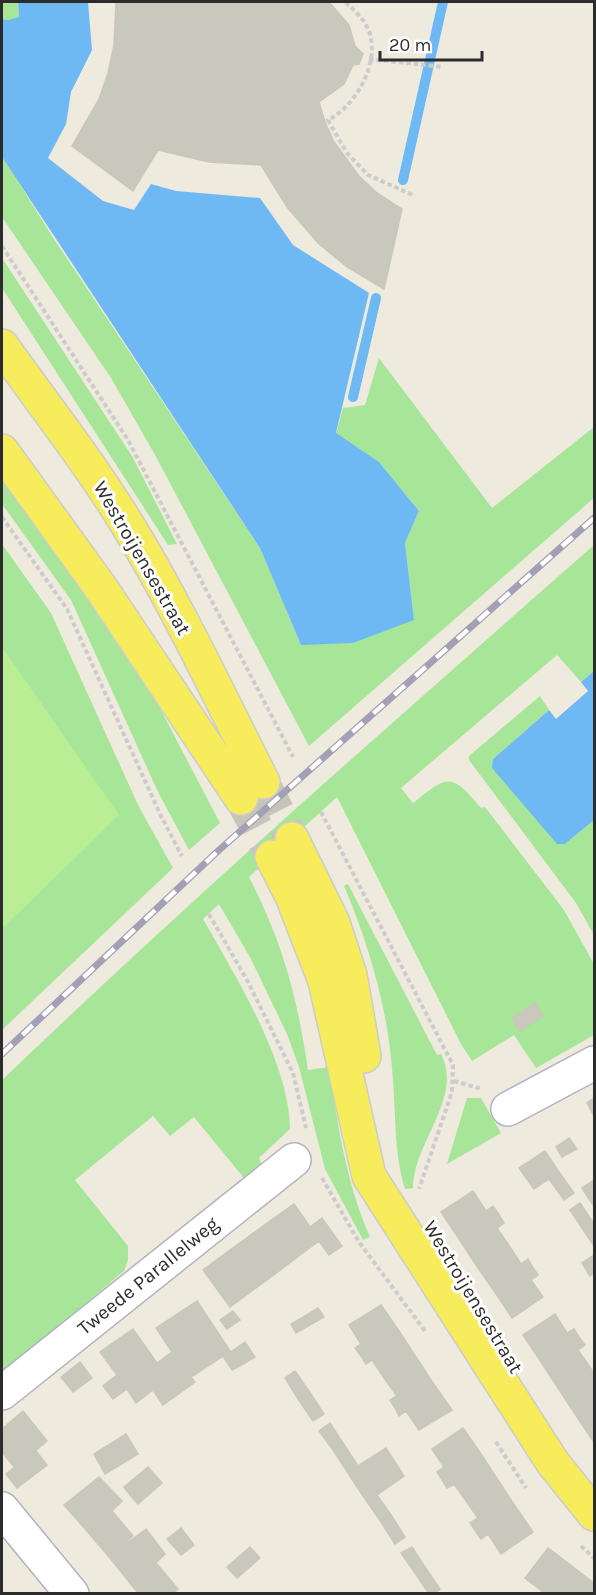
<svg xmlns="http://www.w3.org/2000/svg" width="596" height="1595" font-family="Karla,sans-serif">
  <rect width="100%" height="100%" fill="#eeeade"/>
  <path fill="#a7e699" d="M2 2H18L19 17 7 20 2 19Z
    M2 156 52 236 260 548 301 645 414 620 405 543 419 511 379 462 336 434 343 408 365 405 379 358 492 508 594 427V498L309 746 154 453 111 378 2 217Z
    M2 258 132 456 177 544 168 545 2 288Z
    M2 464 153 695 220 823 189 850 158 792 71 600 2 504Z
    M2 544 51 613 139 807 173 868 2 1030Z
    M594 545V671L581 682 557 655 401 788 413 803C448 775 451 772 481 808L485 807 564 910 594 964V1035L536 1068 514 1035 472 1061 461 1044 337 797 249 877C283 943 297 996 308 1070L329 1067C338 1126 346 1182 370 1237L363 1240 325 1169 299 1067 287 1034 251 959 219 904 203 919C235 975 290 1064 290 1129L259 1158 262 1166 248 1183 194 1117 170 1136 153 1116 75 1180 128 1246V1260L124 1271 2 1374V1080C194 896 394 721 594 545Z
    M540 696 549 710 493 759 565 844 594 820V935L576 903 469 760V756Z
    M348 884 437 1055 441 1054C464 1097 413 1143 413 1188L405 1189C394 1153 396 1118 393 1081 389 1013 370 947 344 886Z
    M467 1098H481L501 1133 447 1164Z"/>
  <path fill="#b9ee95" d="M2 647 119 815 2 929Z"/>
  <path fill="#6eb9f3" d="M18 2H88L92 50 71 92 66 124 48 158 103 201 134 210 151 184 176 191 260 198 293 245 369 293 336 433 379 462 419 511 405 543 414 620 353 643 301 645 260 548 2 157V19L7 20 19 17Z
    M594 671V820L565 844H557L492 768 493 759 549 710 556 719 588 691 581 682Z"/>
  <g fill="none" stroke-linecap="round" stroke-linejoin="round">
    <path stroke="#6eb9f3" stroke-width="10" d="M403 180 443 2
      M353 397 376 298"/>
  </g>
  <path fill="#c9c8bd" stroke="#cac7b8" stroke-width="1.5" d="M116 2H329L349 25 355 46 363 54 359 64 353 65 344 84 319 102 325 122 334 142 359 176 377 193 402 209 384 289 347 267 318 243 287 207 261 165 209 162 158 150 133 191 72 146 99 99 108 73 114 45Z
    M535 1003 543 1016 520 1031 512 1018Z
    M594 1098V1116L587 1103Z
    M569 1138 577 1149 562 1157 556 1147Z
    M545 1151 559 1172 534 1189 519 1168Z
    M559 1172 574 1193 564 1200 549 1179Z
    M594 1180V1191L587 1196 582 1188Z
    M473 1191 486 1211 493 1206 498 1213 459 1239 441 1212Z
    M594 1191V1206L587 1196Z
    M580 1203 594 1224 584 1231 570 1210Z
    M294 1204 310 1227 322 1218 342 1246 329 1255 319 1241 296 1258 270 1221Z
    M498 1213 504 1223 497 1228 508 1244 476 1265 459 1239Z
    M270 1221 296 1258 275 1274 248 1237Z
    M594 1224V1246L584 1231Z
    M248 1237 275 1274 253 1290 226 1253Z
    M508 1244 521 1264 528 1259 532 1266 494 1291 476 1265Z
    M226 1253 253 1290 230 1307 203 1270Z
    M594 1255V1273L590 1276 582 1263Z
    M532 1266 538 1275 531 1280 543 1297 512 1318 494 1291Z
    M197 1301 240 1366 232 1370 223 1356 191 1377 195 1382 163 1405 153 1390 136 1403 127 1389 113 1399 103 1386 117 1375 100 1352 133 1329 157 1363 172 1352 156 1328Z
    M381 1305 399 1331 361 1356 355 1348 361 1344 349 1325Z
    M318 1308 324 1317 310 1325 305 1316Z
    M233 1311 240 1320 227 1329 220 1320Z
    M555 1314 567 1333 574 1329 579 1337 541 1362 523 1335Z
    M305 1316 310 1325 296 1333 291 1324Z
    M399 1331 416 1357 384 1378 372 1360 366 1364 361 1356Z
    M579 1337 585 1345 578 1350 590 1367 558 1388 541 1362Z
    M245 1342 255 1357 240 1366 231 1352Z
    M416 1357 433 1383 395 1408 390 1400 397 1396 384 1378Z
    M80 1362 92 1378 73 1392 61 1377Z
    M590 1367 594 1374V1401L575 1414 558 1388Z
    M295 1371 309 1391 298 1399 285 1378Z
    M433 1383 452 1410 419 1430 406 1411 399 1416 395 1408Z
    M309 1391 324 1414 313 1421 298 1399Z
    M594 1401V1440L593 1441 575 1414Z
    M23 1411 47 1441 15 1468 2 1452V1429Z
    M330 1423 343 1443 333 1450 319 1431Z
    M463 1428 481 1454 442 1480 437 1472 444 1467 432 1449Z
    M126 1434 138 1454 105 1474 94 1454Z
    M343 1443 358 1466 386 1448 395 1462 357 1487 333 1450Z
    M36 1451 47 1465 17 1488 6 1474Z
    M481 1454 498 1480 466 1501 454 1484 447 1488 442 1480Z
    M395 1462 404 1476 377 1495 391 1515 381 1522 357 1487Z
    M148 1467 155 1475 130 1495 124 1487Z
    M155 1475 162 1483 138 1504 130 1495Z
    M99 1477 122 1501 87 1531 64 1505Z
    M498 1480 515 1506 476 1532 470 1523 478 1518 466 1501Z
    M122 1501 112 1511 133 1536 109 1557 87 1531Z
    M515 1506 533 1532 501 1554 488 1534 481 1539 476 1532Z
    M391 1515 405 1537 395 1544 381 1522Z
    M181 1528 188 1537 174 1547 167 1539Z
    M146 1529 165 1554 130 1583 109 1557Z
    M188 1537 194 1545 181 1555 174 1547Z
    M250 1547 260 1558 237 1578 227 1567Z
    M412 1547 425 1567 415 1573 401 1553Z
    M548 1548 573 1567 553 1594H541L542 1591 525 1578Z
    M165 1554 156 1563 178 1589 172 1594H139L130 1583Z
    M425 1567 440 1589 433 1594H429L415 1573Z
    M573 1567 594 1583V1591L593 1594H553Z"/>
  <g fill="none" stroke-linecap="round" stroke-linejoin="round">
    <path stroke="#c7c4ba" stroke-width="33" stroke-dasharray="33 16" stroke-linecap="butt" d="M263 782 292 839
      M241 798 272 857"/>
    <g stroke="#b2b2c0" stroke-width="36">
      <path id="minor" d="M508 1109 594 1063
        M2 1393 294 1160
        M2 1509 72 1594"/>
    </g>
    <g stroke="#ccc" stroke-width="36">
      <path id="major" d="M2 346C44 405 89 462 127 524 178 607 219 696 263 782
        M2 451 103 591 241 798
        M292 839 333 923 350 975 364 1056
        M272 857 292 896 325 981 369 1176 553 1463 594 1514"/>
    </g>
    <path stroke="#ccc" stroke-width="4" stroke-dasharray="4.5 3" stroke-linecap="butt" d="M346 2C352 9 360 15 365 23 385 55 358 105 328 120L347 153 368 175 415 196
      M369 59 443 67
      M2 246 128 440 293 757
      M2 517 67 609 161 816 182 856
      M321 812 453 1065 452 1092 419 1189
      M209 914 247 980 293 1073 306 1128
      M454 1081 482 1089
      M322 1178 359 1242 425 1331
      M496 1442 526 1488
      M581 1546 594 1558"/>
    <use href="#minor" stroke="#fff" stroke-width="33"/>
    <use href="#major" stroke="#f6ec5c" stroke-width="33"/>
    <g stroke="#a1a0b7" stroke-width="7">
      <path id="rail" d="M2 1054 218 851 594 518"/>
    </g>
    <use href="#rail" stroke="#fff" stroke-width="4.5" stroke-dasharray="14" stroke-linecap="butt"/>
  </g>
  <g text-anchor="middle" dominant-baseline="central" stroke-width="6" stroke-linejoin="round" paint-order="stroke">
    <g font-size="20" fill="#2c2c2c" stroke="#fff">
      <text transform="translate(142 558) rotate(60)">Westroijensestraat</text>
      <text transform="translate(148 1276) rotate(-39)">Tweede Parallelweg</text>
      <text transform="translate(473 1297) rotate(59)">Westroijensestraat</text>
    </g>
  </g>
  <rect width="596" height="1595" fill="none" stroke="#2c2c2c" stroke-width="6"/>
  <path d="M380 51v9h102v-9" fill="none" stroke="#2c2c2c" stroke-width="3"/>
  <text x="389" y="51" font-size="18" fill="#2c2c2c" stroke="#ffffff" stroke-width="4.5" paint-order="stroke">20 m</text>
</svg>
